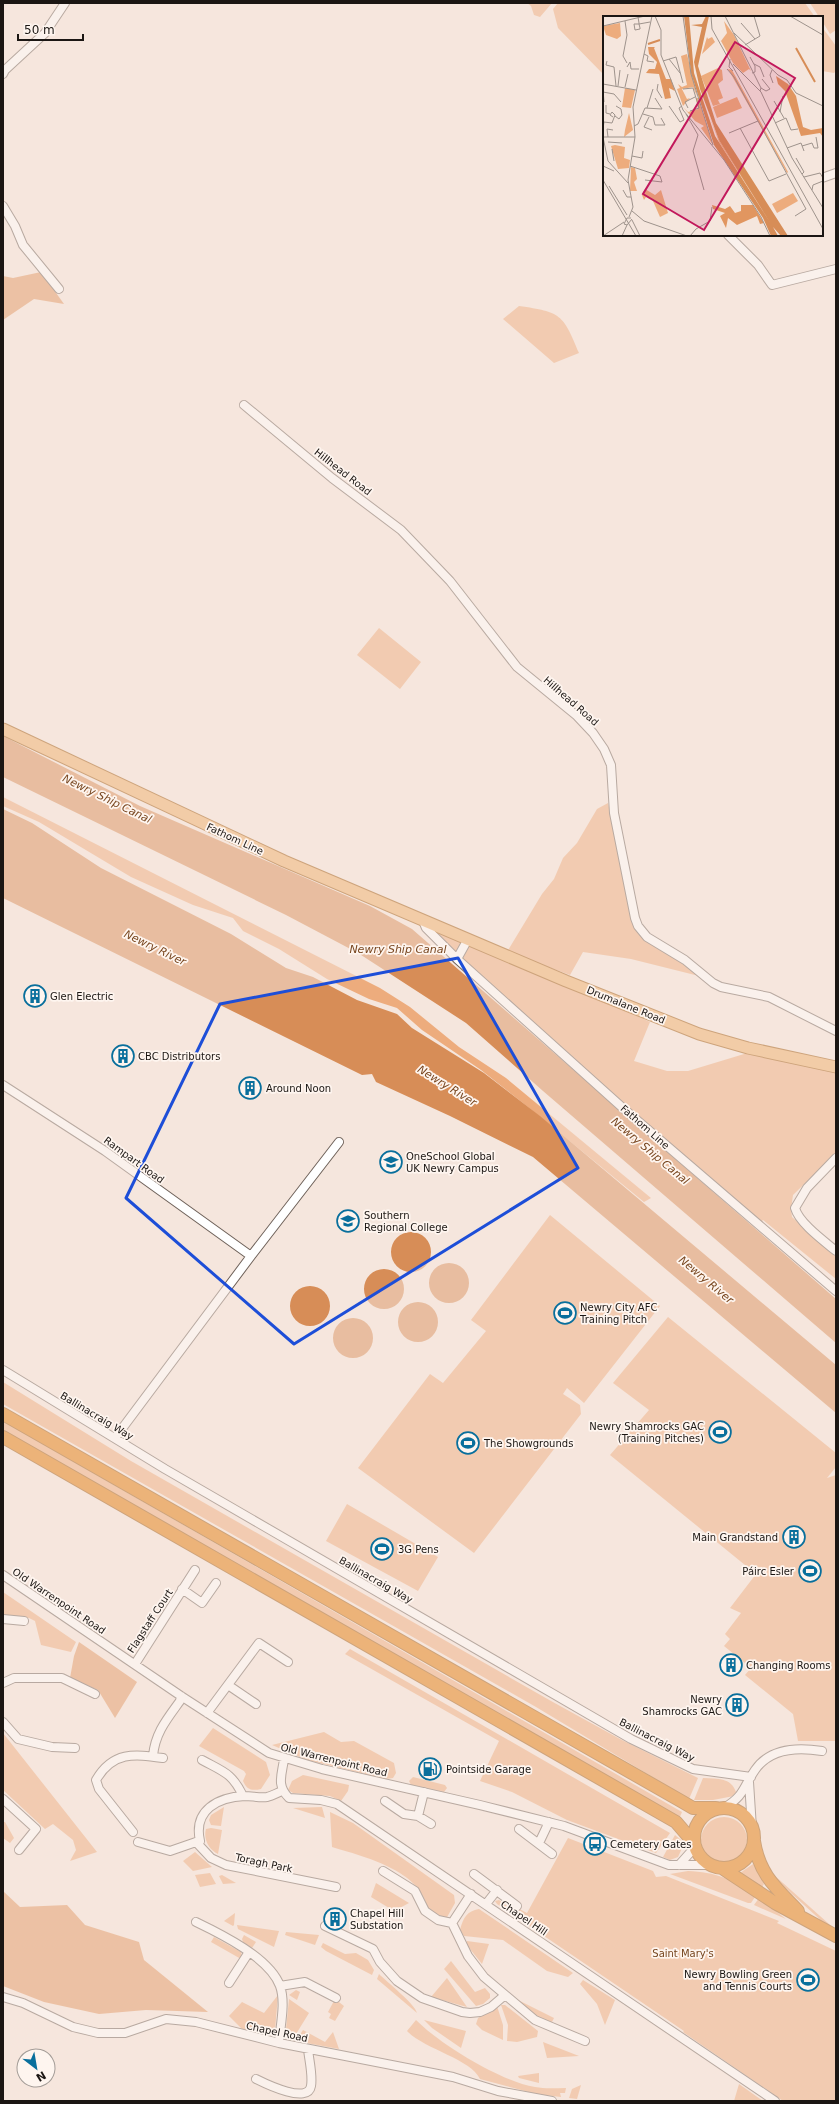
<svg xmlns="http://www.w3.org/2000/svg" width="839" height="2104" font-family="'DejaVu Sans',sans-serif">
  <rect width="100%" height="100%" fill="#f5e6dd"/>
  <path fill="#edac7d" d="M527 3H552L540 17 534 15 531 6Z
    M558 3H805L815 17H604V75L558 28 553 9Z
    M810 3H836V30L830 34 822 21V17H819Z
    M822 27 836 46V71L834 73 822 71Z
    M519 306C561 312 563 314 579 353L554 363 503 319Z
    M379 628 421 662 400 689 357 655Z
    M3 797 380 988 410 1007 459 1047 506 1078 651 1198 644 1202 528 1107 481 1070 422 1030 397 1008 369 999 327 979 279 949 243 931 233 918 193 905 131 877 39 822 3 806Z
    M608 803 636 922 642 935 688 962 703 977 631 959 583 952 570 975 507 952 542 894 554 879 563 858 577 843 597 809Z
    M425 928 554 978 650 1022 634 1061 667 1071H688L754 1051 836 1071V1153L793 1195 791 1209 792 1217 836 1257V1279L763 1220 758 1225Z
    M550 1215 660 1306 584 1403 567 1388 563 1394 580 1405 581 1414 474 1553 358 1468 430 1374 443 1383 486 1331 471 1320Z
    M668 1317 836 1453V1467L827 1478 836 1475 835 1741H798L793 1714 745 1675 751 1668 724 1646 730 1639 725 1634 741 1613 730 1608 756 1574 610 1455 649 1410 613 1383Z
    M3 1382 131 1461 551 1701 620 1739 698 1778 689 1799 536 1707 3 1404Z
    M3 1421 682 1812 679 1819 3 1430Z
    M347 1504 438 1557 418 1591 326 1541Z
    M3 1592 76 1642 71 1652 41 1645 35 1621 29 1618 3 1616Z
    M350 1649 670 1833 656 1853 567 1820 512 1792 480 1781 499 1741 345 1654Z
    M213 1728 266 1762 270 1775 261 1789C252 1791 247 1790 243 1781L246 1774 244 1771 199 1746Z
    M324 1732 341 1742 354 1741 394 1763 396 1773 393 1778 386 1779 307 1760 272 1745Z
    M3 1733 97 1852 70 1861 76 1850 73 1840 53 1824 45 1829 3 1790Z
    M303 1775 349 1785 348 1791 341 1801 330 1796 293 1793 288 1790 292 1781Z
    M413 1777 445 1785 447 1788 444 1792 411 1785 409 1781Z
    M703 1778C717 1779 731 1777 736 1792L734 1796 713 1800H694Z
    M224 1807 221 1826 211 1825 209 1820 211 1815Z
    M322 1807 325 1818 293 1808Z
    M330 1812 353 1823 454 1895 455 1903 446 1919 428 1909C420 1870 365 1857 332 1847Z
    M701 1840a23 23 0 1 1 46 0a23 23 0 1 1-46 0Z
    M3 1822H5L14 1838 10 1843 3 1838Z
    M211 1828 222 1830 218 1854C209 1850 203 1839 206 1829Z
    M675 1835 681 1840 683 1846 678 1857 670 1860 663 1857Z
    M568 1838 653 1871 656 1877 666 1876 779 1921 777 1923 836 1951V2101H783L683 2032 684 2031 497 1904 495 1901 499 1900 507 1906 510 1904 527 1913Z
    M195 1852 212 1867 193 1871 183 1861Z
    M753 1864 764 1884 762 1887 740 1873Z
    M688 1871C714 1872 736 1879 755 1897L751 1903H748L670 1874Z
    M210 1873 216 1884 200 1887 195 1875Z
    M222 1875 236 1883 223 1884 219 1876Z
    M774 1875 829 1924 833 1929 825 1924 783 1886Z
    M376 1883 409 1903 394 1911 371 1897Z
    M759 1898 786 1919 754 1905Z
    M479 1909 573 1973 568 1977 547 1971 503 1940 464 1936 460 1930C463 1918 467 1911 479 1909Z
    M235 1913 234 1925 233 1926 224 1921Z
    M237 1925 279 1931 274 1947 238 1929Z
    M286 1932 319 1935 315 1945 285 1935Z
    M244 1935 256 1942 252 1948 243 1942 242 1939Z
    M214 1937 241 1952 242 1956 241 1959 211 1942Z
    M467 1941 489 1944 482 1964 466 1944Z
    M323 1943 345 1954 356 1953 368 1960 374 1970 372 1975 326 1951 321 1947Z
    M451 1961 475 1992 485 1988 490 1994V1998L483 2004 476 2006 444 1969Z
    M379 1974C387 1982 415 2004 417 2013L377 1979Z
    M447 1978 467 2007 431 1997Z
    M583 1980 615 2000 605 2025 597 2004 580 1984Z
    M296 1990 300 1992 297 2000 289 1995Z
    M278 1995 275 2030 269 2034 245 2032 229 2016 242 2002 264 2013Z
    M512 1997 554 2018 552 2022 537 2018Z
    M289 1999 309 2013 293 2039 286 2029Z
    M335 1999 344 2006 335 2021 329 2018 331 2014 328 2012Z
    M501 2005H505L538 2031 537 2037 517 2042 507 2041 508 2025Z
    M497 2006 503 2025V2040L482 2030 476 2024 478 2018Z
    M416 2020C441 2045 500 2081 535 2087 545 2089 556 2088 566 2088L565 2093H560L561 2097 536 2094 480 2079C471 2059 424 2049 407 2031Z
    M424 2020 466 2031 461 2048 432 2028Z
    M303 2030 325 2042 333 2032 339 2049 296 2041Z
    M543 2042 579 2056 547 2058Z
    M539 2073V2083L519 2078 518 2076Z
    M739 2084 763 2101H734Z
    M581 2085 577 2099 569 2098 572 2089Z"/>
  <path fill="#e19660" d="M41 272 64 304 34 299 3 320V276L13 278Z
    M79 1642 137 1682 115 1718 98 1690 70 1678 74 1656Z
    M3 1891 20 1907 67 1905 85 1925 139 1942 144 1960 208 2012 146 2010 99 2014 44 2002 3 1986Z"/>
  <path fill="#d78d57" d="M3 736 140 806 370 906 412 929 836 1299V1343L543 1091 466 1023 358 953 286 915 3 777Z
    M3 809 32 823 101 868 231 934 286 968 313 977 357 1000 397 1014 412 1028 484 1073 540 1116 836 1365V1413L533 1157 450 1116 376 1082 372 1074 362 1075 3 898Z
    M391 1252a20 20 0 1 1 40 0a20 20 0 1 1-40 0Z
    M429 1283a20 20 0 1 1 40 0a20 20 0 1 1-40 0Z
    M364 1289a20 20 0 1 1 40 0a20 20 0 1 1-40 0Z
    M290 1306a20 20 0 1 1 40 0a20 20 0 1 1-40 0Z
    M398 1322a20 20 0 1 1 40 0a20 20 0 1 1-40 0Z
    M333 1338a20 20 0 1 1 40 0a20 20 0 1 1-40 0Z"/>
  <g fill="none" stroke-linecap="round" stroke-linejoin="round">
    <g stroke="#6e6159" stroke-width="10">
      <path id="minor" d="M3 74 5 70 45 33 65 3
        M822 178 836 173
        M3 206 15 226 23 245 59 289
        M728 235 758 265 772 285 836 269
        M244 405 332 478 401 530 450 581 517 667 577 716 593 733 604 749 611 765 614 813 635 918 638 926 647 937 685 960 713 983 721 987 769 997 836 1031
        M423 921 426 928 457 959 624 1109 836 1291
        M457 959 468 939
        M3 1085 105 1151 251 1256
        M836 1158 807 1188 795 1208C799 1223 824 1241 836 1251
        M3 1370 165 1469 631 1739 693 1769 751 1777
        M115 1438 251 1256 339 1142
        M3 1575 181 1696 269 1753 322 1769 480 1805 564 1826 669 1865H713
        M182 1589 202 1603 216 1583
        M3 1619 24 1621
        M135 1664 195 1570
        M3 1683 14 1678H62L95 1694
        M228 1685 256 1704
        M207 1713 259 1643 288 1662
        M3 1722 18 1739 52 1747 75 1748
        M153 1756C155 1733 167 1719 180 1701L181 1696
        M284 1759C282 1775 276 1785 289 1798L321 1800 337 1804 775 2101
        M202 1760C224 1772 232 1773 243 1796
        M749 1782 752 1828
        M282 1791C277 1793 272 1796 267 1797 260 1798 252 1796 245 1796 218 1797 193 1810 200 1841L196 1842 211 1858 226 1865 336 1887
        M3 1799 36 1829 19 1850
        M385 1801 404 1814 418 1816 431 1824
        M724 1808C745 1795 742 1789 755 1770 770 1748 798 1747 822 1751
        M418 1816 424 1792
        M519 1829 552 1854
        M133 1832 99 1789 96 1780C113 1751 134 1754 163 1758
        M138 1842 170 1851 196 1842
        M539 1843 549 1822
        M679 1865 696 1846
        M383 1871 415 1891 425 1911 438 1920 452 1923
        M474 1874 517 1906
        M471 1894 452 1923 468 1956 484 1977 535 2020 585 2041
        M486 1904 497 1890
        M196 1922C221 1934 270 1958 280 1986 286 2003 280 2026 279 2043
        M325 1926 373 1949 380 1962 397 1981 422 1998 462 2012 470 2013 480 2012 491 2007 505 1995
        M229 1983 249 1952
        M280 1986 305 1982 336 1998
        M3 1997 23 2003 73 2027 98 2033H125L166 2019 196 2022 279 2043 453 2077 498 2091 552 2101
        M256 2079C268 2085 308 2104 311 2086 313 2075 309 2060 308 2049"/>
    </g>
    <g stroke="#9c5407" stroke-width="13">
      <path id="major" d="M3 729 284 861 566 981 699 1034 748 1048 836 1067"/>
    </g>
    <g stroke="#9c5407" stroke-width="14">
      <path id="highway" d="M3 1414 681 1801 693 1808H716
        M3 1437 676 1822 694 1843
        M694 1838a30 30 0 1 1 60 0a30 30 0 1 1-60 0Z
        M754 1841C759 1874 776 1888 798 1911
        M722 1868 775 1903 836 1936"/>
    </g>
    <use href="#minor" stroke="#fff" stroke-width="8"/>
    <use href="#major" stroke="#edad66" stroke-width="11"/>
    <use href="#highway" stroke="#e17600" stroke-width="12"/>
  </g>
  <path d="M0 0H839V2104H0ZM458 958 578 1168 294 1344 126 1198 220 1004Z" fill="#f5e6dd" fill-opacity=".55" fill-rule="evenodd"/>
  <path fill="none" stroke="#1d4ed8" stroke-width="3" stroke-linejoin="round" d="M458 958 578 1168 294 1344 126 1198 220 1004Z"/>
  <defs>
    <g id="building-ring" transform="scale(1.15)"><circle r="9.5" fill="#fef5ef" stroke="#096f9c" stroke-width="1.5"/><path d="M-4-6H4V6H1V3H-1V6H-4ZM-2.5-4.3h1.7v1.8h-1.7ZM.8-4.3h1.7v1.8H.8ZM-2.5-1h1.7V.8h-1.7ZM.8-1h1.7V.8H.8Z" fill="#096f9c"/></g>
    <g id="school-ring" transform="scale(1.15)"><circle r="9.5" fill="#fef5ef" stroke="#096f9c" stroke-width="1.5"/><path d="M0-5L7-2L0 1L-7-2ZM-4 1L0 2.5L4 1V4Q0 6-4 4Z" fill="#096f9c"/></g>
    <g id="university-ring" transform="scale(1.15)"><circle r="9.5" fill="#fef5ef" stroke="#096f9c" stroke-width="1.5"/><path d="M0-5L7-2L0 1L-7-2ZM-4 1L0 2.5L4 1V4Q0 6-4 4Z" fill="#096f9c"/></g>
    <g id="stadium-ring" transform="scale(1.15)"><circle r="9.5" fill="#fef5ef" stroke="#096f9c" stroke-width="1.5"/><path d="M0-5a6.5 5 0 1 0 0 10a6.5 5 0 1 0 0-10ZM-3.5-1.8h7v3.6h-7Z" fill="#096f9c"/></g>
    <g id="fuel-ring" transform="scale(1.15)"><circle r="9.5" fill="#fef5ef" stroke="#096f9c" stroke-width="1.5"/><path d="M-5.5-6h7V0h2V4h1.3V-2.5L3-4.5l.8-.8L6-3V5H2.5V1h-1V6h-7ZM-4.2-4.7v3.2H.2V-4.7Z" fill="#096f9c"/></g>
    <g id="bus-ring" transform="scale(1.15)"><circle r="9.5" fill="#fef5ef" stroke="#096f9c" stroke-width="1.5"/><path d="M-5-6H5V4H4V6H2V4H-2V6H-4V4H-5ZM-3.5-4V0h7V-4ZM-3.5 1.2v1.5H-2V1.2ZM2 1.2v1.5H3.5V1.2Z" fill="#096f9c"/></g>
  </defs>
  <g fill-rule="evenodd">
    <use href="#building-ring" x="35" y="996"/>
    <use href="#building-ring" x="123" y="1056"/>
    <use href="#building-ring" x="250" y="1088"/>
    <use href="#school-ring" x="391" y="1162"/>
    <use href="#university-ring" x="348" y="1221"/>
    <use href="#stadium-ring" x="565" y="1313"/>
    <use href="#stadium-ring" x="720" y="1432"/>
    <use href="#stadium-ring" x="468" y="1443"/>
    <use href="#building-ring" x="794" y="1537"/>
    <use href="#stadium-ring" x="382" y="1549"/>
    <use href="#stadium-ring" x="810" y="1571"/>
    <use href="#building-ring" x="731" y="1665"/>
    <use href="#building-ring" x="737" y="1705"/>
    <use href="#fuel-ring" x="430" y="1769"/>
    <use href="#bus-ring" x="595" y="1844"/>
    <use href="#building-ring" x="335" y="1919"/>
    <use href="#stadium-ring" x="808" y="1980"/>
  </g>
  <g text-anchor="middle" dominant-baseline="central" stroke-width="3.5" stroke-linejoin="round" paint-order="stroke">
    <g font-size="10" fill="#1b1613" stroke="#fef5ef">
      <text transform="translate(343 472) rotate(38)">Hillhead Road</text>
      <text transform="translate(571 701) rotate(41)">Hillhead Road</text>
      <text transform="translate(235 839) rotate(25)">Fathom Line</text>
      <text transform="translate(626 1005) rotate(22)">Drumalane Road</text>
      <text transform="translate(645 1127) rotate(41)">Fathom Line</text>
      <text transform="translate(134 1160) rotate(36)">Rampart Road</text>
      <text transform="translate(97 1416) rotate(31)">Ballinacraig Way</text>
      <text transform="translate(376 1580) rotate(30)">Ballinacraig Way</text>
      <text transform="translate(59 1601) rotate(34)">Old Warrenpoint Road</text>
      <text transform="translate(150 1621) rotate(-57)">Flagstaff Court</text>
      <text transform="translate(657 1740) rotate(27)">Ballinacraig Way</text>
      <text transform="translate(334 1760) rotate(14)">Old Warrenpoint Road</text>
      <text transform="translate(264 1863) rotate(12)">Toragh Park</text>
      <text transform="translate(524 1918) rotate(34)">Chapel Hill</text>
      <text transform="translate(277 2032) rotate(12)">Chapel Road</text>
    </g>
    <g font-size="10" fill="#1b1613" stroke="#fef5ef" text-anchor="start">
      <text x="50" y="996">Glen Electric</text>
      <text x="138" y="1056">CBC Distributors</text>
      <text x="266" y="1088">Around Noon</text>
      <text x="406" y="1156">OneSchool Global<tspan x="406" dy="12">UK Newry Campus</tspan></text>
      <text x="364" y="1215">Southern<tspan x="364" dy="12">Regional College</tspan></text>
      <text x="580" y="1307">Newry City AFC<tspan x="580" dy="12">Training Pitch</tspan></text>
      <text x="704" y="1426" text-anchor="end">Newry Shamrocks GAC<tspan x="704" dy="12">(Training Pitches)</tspan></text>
      <text x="484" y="1443">The Showgrounds</text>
      <text x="778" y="1537" text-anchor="end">Main Grandstand</text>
      <text x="398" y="1549">3G Pens</text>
      <text x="794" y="1571" text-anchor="end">Páirc Esler</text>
      <text x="746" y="1665">Changing Rooms</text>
      <text x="722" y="1699" text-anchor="end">Newry<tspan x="722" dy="12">Shamrocks GAC</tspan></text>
      <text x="446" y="1769">Pointside Garage</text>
      <text x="610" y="1844">Cemetery Gates</text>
      <text x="350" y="1913">Chapel Hill<tspan x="350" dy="12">Substation</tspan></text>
      <text x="792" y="1974" text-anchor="end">Newry Bowling Green<tspan x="792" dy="12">and Tennis Courts</tspan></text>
    </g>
    <g font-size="10" fill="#76451e" stroke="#fef5ef">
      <text x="683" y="1953">Saint Mary's</text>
    </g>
    <g font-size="11" font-style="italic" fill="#78461f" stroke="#fef5ef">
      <text transform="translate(107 799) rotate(26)">Newry Ship Canal</text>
      <text transform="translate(155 948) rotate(26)">Newry River</text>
      <text x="398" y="949">Newry Ship Canal</text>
      <text transform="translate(447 1086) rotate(32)">Newry River</text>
      <text transform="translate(650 1151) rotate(40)">Newry Ship Canal</text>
      <text transform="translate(706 1280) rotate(40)">Newry River</text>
    </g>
  </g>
  <g transform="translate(603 16)">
    <rect width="220" height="220" fill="#f5e6dd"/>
    <path d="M121 5 131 19 148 55 146 53 140 57 130 47 118 25 124 17ZM17 7 18 20 14 23 3 19 0 10ZM104 21 105 23 109 21 112 26 99 38ZM84 38 94 80 90 71 79 73 84 83 87 82 80 90 74 73 77 72 75 68 79 71 84 69 78 40ZM115 52 119 54 120 64 115 68 120 82 115 84 117 88 110 90 98 60ZM125 53 129 54 185 156 184 157ZM22 72 32 74 28 92 19 91ZM134 81 139 92 114 102 110 91ZM93 82H95L110 129 98 112 101 110 92 105 80 91 85 96 95 93ZM26 97 30 114 21 121 22 114ZM106 99 116 124 168 207 116 126ZM12 129 22 131 21 142 27 144 26 152 15 153 8 130ZM28 151 32 152 34 163 31 166 34 175H27ZM42 173 52 179 58 174 65 197 57 201 50 185 43 181 41 184 39 179ZM190 177 195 185 174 197 169 188Z" fill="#edac7d"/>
    <path d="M45 31H52L51 32 63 63H68L72 75 66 72 68 82 62 83 56 58 43 57 46 53H52L54 46 46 38ZM173 60 185 68 193 80 200 111 208 114 220 112V121L217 117 198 120 182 75 175 68ZM109 189 122 193 127 190 132 197 138 195V189H150L161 207 157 208 154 200 134 209 125 202 123 212 117 200 122 197 110 193Z" fill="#e19660"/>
    <path d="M81 0H86L91 57 112 120 168 208 116 124 97 73 91 46 99 11 88 9 99 8 103 0H106L95 50 113 107 185 220H178L170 211 175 220H168L160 202 111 129 88 57Z" fill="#d78d57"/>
    <path fill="none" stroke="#d78d57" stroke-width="2" d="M45 28 57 24M193 32 212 66"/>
    <path fill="none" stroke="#9e938c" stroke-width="1" d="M52 0 58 14V39L80 94 121 144 158 201 167 220M80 0 88 58 110 129M108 0 109 13 220 213M122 0 158 72 157 75M187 0 220 19M35 1 36 7V8L37 12V13L32 14 31 8H36L47 6M22 5 24 19 20 40 24 47M138 7 152 23M0 10 42 0M131 17 175 59 184 64 193 77 220 90M142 29 157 20 151 0M41 38 45 40 44 45 51 46M147 41 152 50V56L149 57M66 43 77 57M127 43 126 51 130 55M4 45 3 49 11 51 13 70M60 45 73 41 80 67M130 48 158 76 189 142 220 192M151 48 157 51 161 61M24 51 27 46 28 53H36M124 53 131 61 203 193 192 200M169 54 167 59 170 67M0 68 33 74M55 68 54 74 59 82M15 70 17 54M22 71 25 58M158 72 163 75 167 73 159 63M80 73 90 72 96 92 87 95M0 74 1 86M0 76 11 78 18 86M171 85 181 102M3 89V97L7 98M66 90 77 106 81 104 76 92 79 90M44 92 50 73M85 92 82 86 92 81M177 96 180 80M40 98 50 101 52 109H62L58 102M83 98 95 119 90 135 101 174M12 100 16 103 19 99 18 93 13 90M46 101 41 111 49 114M172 107 183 102 188 114 195 113M31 110 35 108 42 92 59 93 52 82M0 112 1 106 9 107 12 99 9 96 7 99 10 101M137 112 166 165 183 158M126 117 155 105M0 121 5 145 25 167M0 121H32M5 121 4 113 10 114M5 126 19 127M199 130 209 127 211 132H215L213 121M184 132 198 127 201 135M9 133 11 145M29 140 39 142 40 135M193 142 201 156 199 158M0 150 11 155M27 150 57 160 59 166 42 164M201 161 217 157 220 162M0 164 33 220M6 170 24 199M20 174 24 181H28M209 174 210 169 220 165M29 195 41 205 84 220M26 201 30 191 25 164 32 121 30 91 49 0M28 202H24L21 208 24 209 29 203M29 204 37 220M0 220 21 206M19 220 24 209M87 220 93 213 107 205 109 191"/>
    <path fill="#c2185b" fill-opacity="0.15" stroke="#c2185b" stroke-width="2" d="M132 26 192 62 101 214 40 178Z"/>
    <rect width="220" height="220" fill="none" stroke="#1b1613" stroke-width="2"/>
  </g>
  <rect width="839" height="2104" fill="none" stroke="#1b1613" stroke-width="8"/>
  <g transform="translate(36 2068) rotate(149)"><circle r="19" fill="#fef5ef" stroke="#a39c97"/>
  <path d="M0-3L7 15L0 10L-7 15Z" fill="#096f9c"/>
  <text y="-6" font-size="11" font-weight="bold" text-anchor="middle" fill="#1b1613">N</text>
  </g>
  <path d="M18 34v6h65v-6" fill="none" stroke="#1b1613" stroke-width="2"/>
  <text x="24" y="34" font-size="12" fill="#1b1613" stroke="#fef5ef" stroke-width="3" paint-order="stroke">50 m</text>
</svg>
